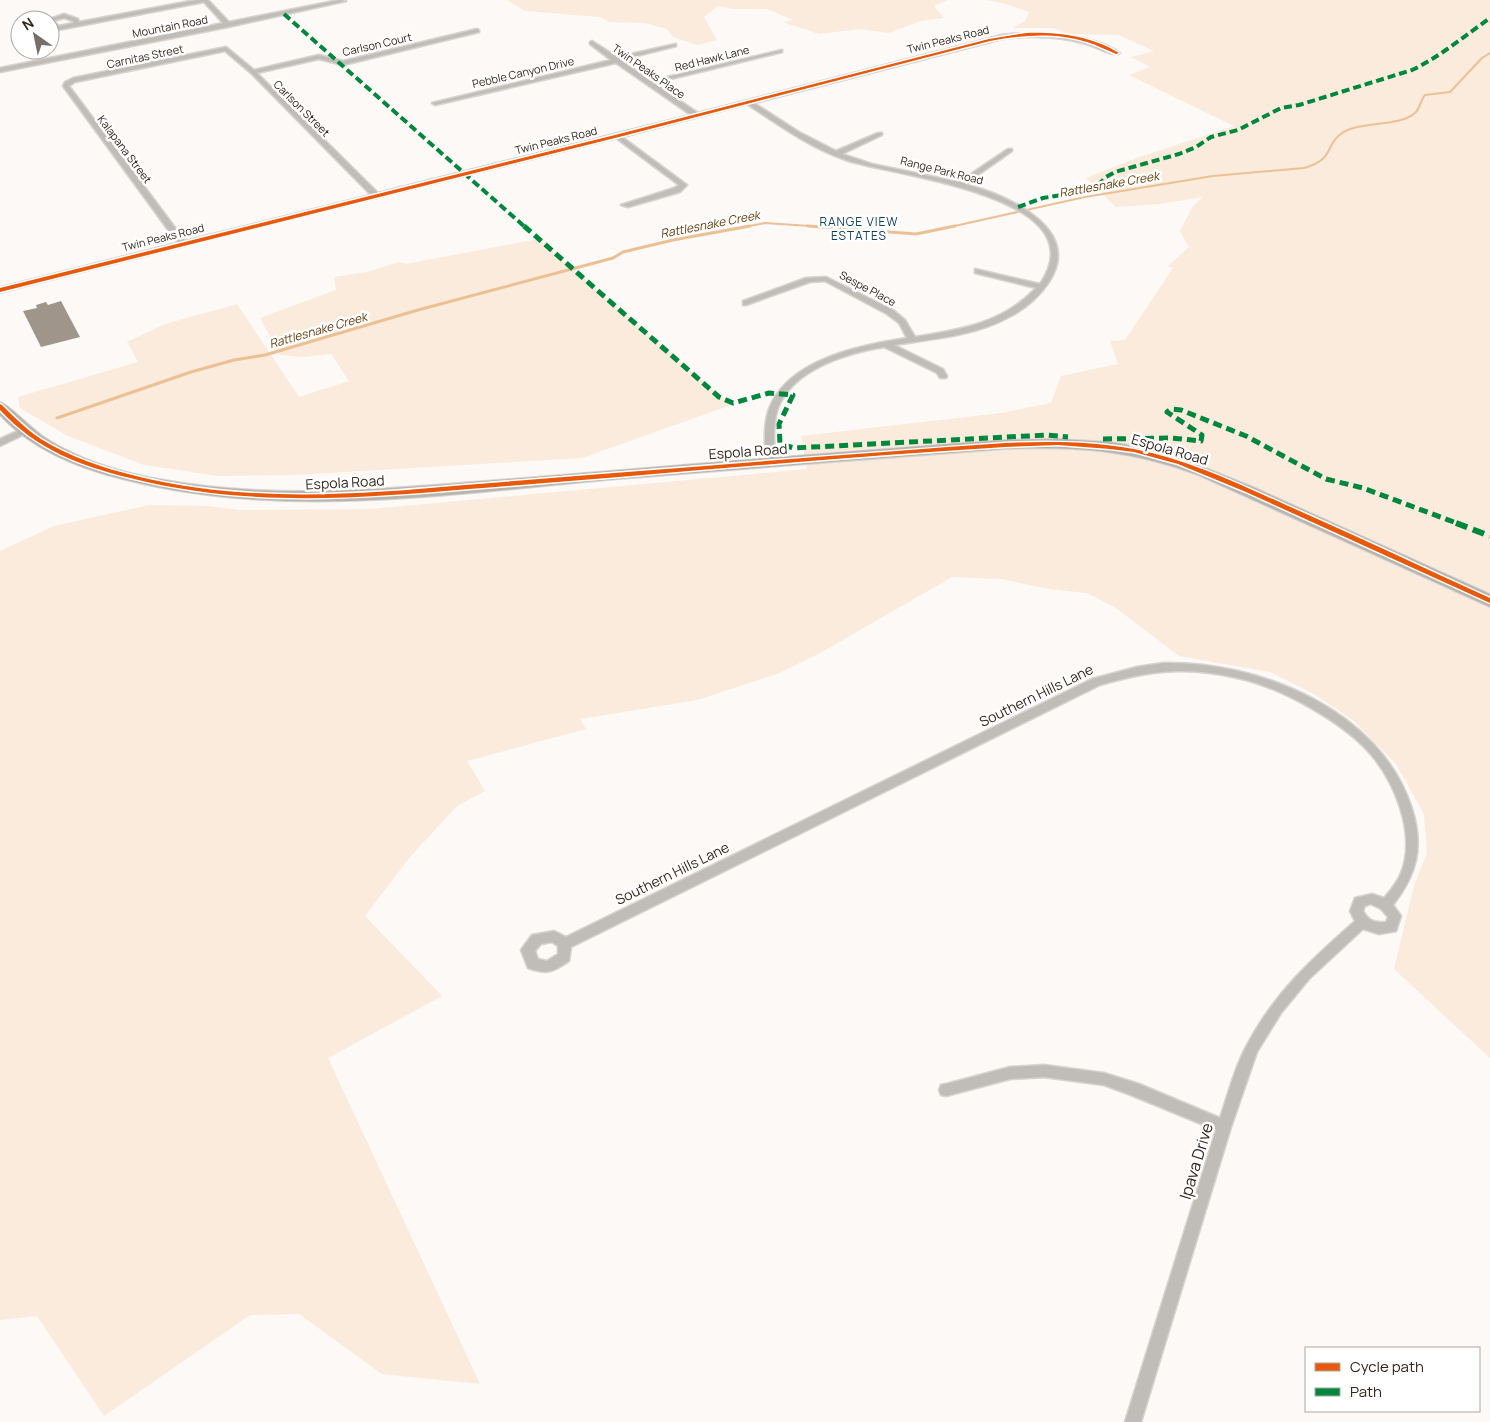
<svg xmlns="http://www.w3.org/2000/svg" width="1490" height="1422" font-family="Manrope,sans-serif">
  <rect width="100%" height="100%" fill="#fcf9f6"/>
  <path fill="#faebdc" d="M507 0H948L934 6 944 18 920 21 889 33 859 29 819 34 783 22 793 20 767 9H733L718 6 704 17 717 40 697 45 673 37 667 29 645 23 609 22 600 17 525 11Z
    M986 0H1490V1058L1394 969 1414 886 1427 853 1424 814 1396 764 1354 721 1314 694 1270 672 1179 656 1116 608 1087 593 1049 589 1001 579 952 577 820 653 777 674 697 700 580 719 586 729 467 761 485 791 457 806 409 858 365 916 442 996 328 1058 480 1384 382 1374 299 1314 250 1315 104 1416 37 1316 0 1320V551L54 526 149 505 208 506 240 510 372 509 807 469 801 436 1001 413 1051 403 1061 376 1118 364 1110 341 1125 340 1173 268 1168 266 1189 247 1180 231 1193 206 1203 197 1159 204 1116 207 1086 178 1137 158 1234 126 1129 75 1150 67 1131 57 1154 51 1119 35 1069 34 1053 28H1013L1025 21 1029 12 1003 3Z
    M538 239 731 405 582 458 294 475 219 476 144 465 68 436 20 408 18 397 138 362 127 342 165 324 237 304 299 397 349 381 331 354 301 357 280 355 260 318 336 290 334 277 367 272 399 262 406 264Z"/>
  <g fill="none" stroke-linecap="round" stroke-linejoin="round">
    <path stroke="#ecc095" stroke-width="2" d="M744 227 765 223 825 227
      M950 227 1085 197 1213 176 1304 168C1336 159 1324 145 1342 133 1362 120 1400 128 1416 112 1420 107 1421 100 1425 95L1450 92 1482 58 1490 53"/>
    <path stroke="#ecc095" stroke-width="3" d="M808 226 916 234 955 226
      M57 418 191 372 234 360 265 355 418 310 613 258 623 252 673 240 750 226"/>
  </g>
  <path fill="#9f958b" d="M61 301 80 337 41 347 23 311 37 308 36 305 46 302 48 305Z"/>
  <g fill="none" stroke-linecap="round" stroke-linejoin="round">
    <g stroke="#d6d3d0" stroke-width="3">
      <path id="minor" d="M196 0H208L229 22 339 0 346 1 228 27 0 72V68L223 23 204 2 58 30 50 25V20H47L64 14 78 19 79 22ZM64 18 73 21V23L59 26 53 21Z
        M477 29 479 30V32L343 65 319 59 257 73 378 193 691 115 616 63 435 105 432 103 611 60 590 44V42L592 41 617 57 676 44V46L621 60 650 81 782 50V52L654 83 698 113 1002 35C1035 31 1092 33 1120 53 1113 57 1096 47 1087 44 1059 36 1031 35 1002 39L754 103 799 132 836 151 878 133H882V135L842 154 872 164 959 182 1008 149H1012V151L965 184C1006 195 1084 228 1049 282 1039 297 1025 309 1009 317 975 336 932 339 894 345L943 369 947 376 946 378H940L937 373 884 347C847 353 793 369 778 408 772 426 774 444 776 462L771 465 766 462C765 444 763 426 769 409 788 359 861 345 907 338L899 323 887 314 825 281 810 282 746 305H743V301L806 278 826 277 893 310 905 320 915 337C961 330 1003 323 1036 288L975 273V269L1040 284C1101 195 891 176 846 160 810 148 779 125 747 104L622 137 687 185 680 192 628 207 621 205 674 188 679 185 616 138 183 246H180L63 86 65 82 73 78 226 47 254 70 319 55 343 61ZM225 51 251 73 371 195 185 241 69 86 75 82Z
        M24 428 27 429V433L0 446V439Z
        M1163 663C1259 661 1381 710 1412 809 1424 847 1417 874 1393 905L1401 916 1396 931 1379 934 1363 929 1309 979 1281 1013 1257 1052 1231 1127 1141 1422H1125L1216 1130 1131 1095 1104 1085 1044 1077 1010 1079 946 1096 941 1095 939 1090 941 1085 946 1084 1010 1067 1044 1065 1104 1073 1139 1084 1220 1118C1228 1095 1234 1069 1246 1047 1274 993 1311 960 1355 921L1350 911 1355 898 1372 894 1384 898C1390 891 1397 883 1401 873 1417 834 1394 779 1367 750 1340 721 1284 690 1246 680 1190 666 1155 669 1100 685L571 947 569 961C552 972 548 975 528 968L521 950 532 935 554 931 566 937 1092 679 1137 667ZM1371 904 1381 909 1388 917 1386 922C1374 923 1369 921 1363 911L1365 906ZM552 942 558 946V954L547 961 538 959 535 951 541 944Z"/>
    </g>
    <g stroke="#d6d3d0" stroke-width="2">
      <path id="tertiary" d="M183 241 188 244 186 246 0 293V287Z"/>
    </g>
    <g stroke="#d6d3d0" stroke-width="2">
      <path id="primary" d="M0 402C8 404 33 430 44 437 79 460 123 473 165 480 288 502 412 486 536 477 692 464 849 451 1005 440L1058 439 1110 442 1134 446 1186 460 1253 487 1490 594V607L1198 475C1131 450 1076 446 1005 449 876 458 748 469 619 479 456 493 287 521 126 480 80 469 33 451 0 415Z"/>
    </g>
    <use href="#minor" fill="#c0bdb9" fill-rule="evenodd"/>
    <use href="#tertiary" fill="#c0bdb9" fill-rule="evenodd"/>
    <use href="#primary" fill="#b8b4b0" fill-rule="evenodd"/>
    <path stroke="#00873e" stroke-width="4" stroke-dasharray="8 4" stroke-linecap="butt" d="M284 14 525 227
      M1018 207 1043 198 1093 190 1106 177 1115 172 1179 154 1196 147 1211 137 1238 130 1281 108 1299 105 1412 70C1438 58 1466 35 1490 18"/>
    <path stroke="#00873e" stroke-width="5" stroke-dasharray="9 5" stroke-linecap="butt" d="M524 226 719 397 733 403 769 393 793 395 779 424 780 444 794 448 1047 435 1068 437
      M1103 439 1171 438 1201 441 1202 435 1167 412 1171 409 1181 410 1246 436 1326 479 1363 488 1459 524"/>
    <path stroke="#00873e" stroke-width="6" stroke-dasharray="12 6" stroke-linecap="butt" d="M1456 523 1490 536"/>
    <g stroke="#fff" stroke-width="3">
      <path id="cycleway" d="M1026 33C1058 32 1091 36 1119 53L1116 54C1106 50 1097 45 1087 42 1055 32 1022 35 990 41L619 137 0 292V288L615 135 989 39Z
        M0 404 2 405C14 417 26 429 41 439 70 457 103 468 136 476 244 503 355 495 465 485 515 481 564 477 614 473 744 463 875 452 1005 443 1048 441 1091 441 1134 449 1187 459 1237 483 1286 505 1355 535 1422 567 1490 598V603L1246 492 1178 464 1134 452 1110 449 1058 445 1005 447C876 455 747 466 619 477 569 481 519 485 469 489 354 499 244 507 130 478 80 466 36 449 0 410Z"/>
    </g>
    <use href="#cycleway" fill="#e8590c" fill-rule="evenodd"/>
  </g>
  <g text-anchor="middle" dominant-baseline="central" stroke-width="5" stroke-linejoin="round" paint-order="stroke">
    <g font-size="11" fill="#30261d" stroke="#fff">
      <text transform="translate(170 26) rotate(-11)">Mountain Road</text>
      <text transform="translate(948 39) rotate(-14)">Twin Peaks Road</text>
      <text transform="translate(377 44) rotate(-13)">Carlson Court</text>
      <text transform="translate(145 56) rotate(-12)">Carnitas Street</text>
      <text transform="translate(712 58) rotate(-14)">Red Hawk Lane</text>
      <text transform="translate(649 71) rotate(35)">Twin Peaks Place</text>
      <text transform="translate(523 72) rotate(-13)">Pebble Canyon Drive</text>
      <text transform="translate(302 108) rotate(45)">Carlson Street</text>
      <text transform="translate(556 140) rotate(-14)">Twin Peaks Road</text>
      <text transform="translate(125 149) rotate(53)">Kalapana Street</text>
      <text transform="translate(942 170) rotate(14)">Range Park Road</text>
      <text transform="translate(163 237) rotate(-14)">Twin Peaks Road</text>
      <text transform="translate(868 288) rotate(28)">Sespe Place</text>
    </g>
    <g font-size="12" font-style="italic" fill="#643c0b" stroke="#fff">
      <text transform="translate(1109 184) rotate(-10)">Rattlesnake Creek</text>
      <text transform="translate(710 224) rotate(-11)">Rattlesnake Creek</text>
      <text transform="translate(318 330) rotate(-16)">Rattlesnake Creek</text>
    </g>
    <g font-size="12" letter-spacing="1" fill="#0f4164" stroke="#fff">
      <text x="859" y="221">RANGE VIEW<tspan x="859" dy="14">ESTATES</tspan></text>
    </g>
    <g font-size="14" fill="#30261d" stroke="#fff">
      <text transform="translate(1170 449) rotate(16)">Espola Road</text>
      <text transform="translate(748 451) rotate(-4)">Espola Road</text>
      <text transform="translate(345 482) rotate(-3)">Espola Road</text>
      <text transform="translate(1036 695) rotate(-26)">Southern Hills Lane</text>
      <text transform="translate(672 873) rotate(-26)">Southern Hills Lane</text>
    </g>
    <g font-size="16" fill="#30261d" stroke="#fff">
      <text transform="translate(1196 1161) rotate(-73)">Ipava Drive</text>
    </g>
  </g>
  <rect x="1305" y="1347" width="175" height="65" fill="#ffffff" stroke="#aca8a5"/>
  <rect x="1315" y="1363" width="25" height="8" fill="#e8590c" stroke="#aca8a5"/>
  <text x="1350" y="1372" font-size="15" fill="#30261d">Cycle path</text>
  <rect x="1315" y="1388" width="25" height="8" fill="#00873e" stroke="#aca8a5"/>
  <text x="1350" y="1397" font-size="15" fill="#30261d">Path</text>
  <g transform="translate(35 35) rotate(327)"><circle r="24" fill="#ffffff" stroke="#aca8a5"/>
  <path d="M0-4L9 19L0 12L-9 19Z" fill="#777069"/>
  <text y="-8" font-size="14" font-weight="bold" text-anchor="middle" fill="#30261d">N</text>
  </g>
</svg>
